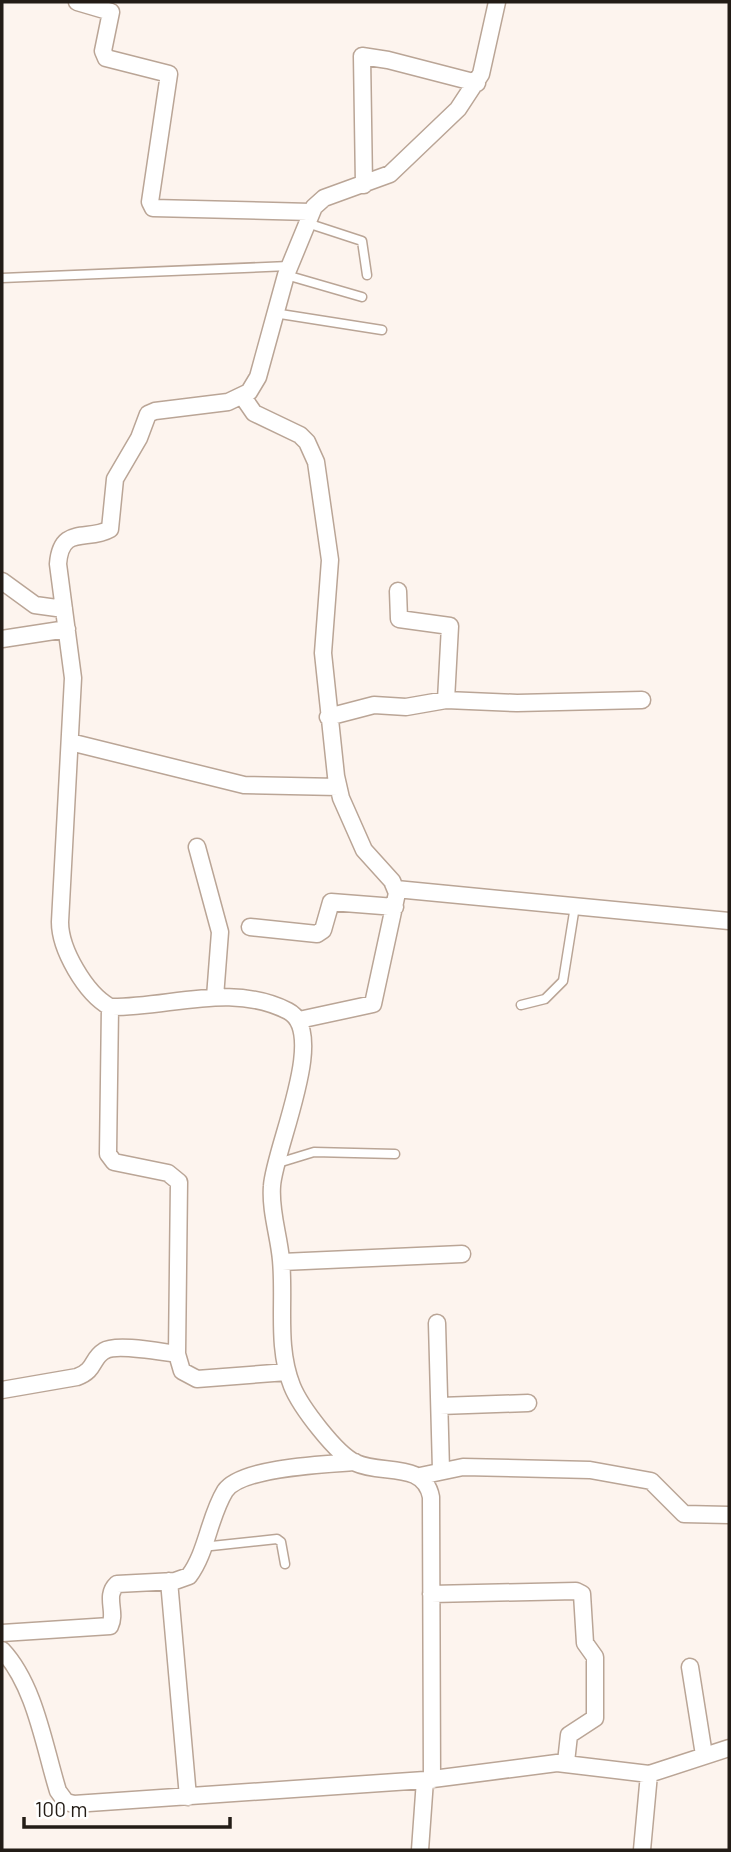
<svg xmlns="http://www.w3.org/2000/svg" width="731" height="1852" font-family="Barlow,sans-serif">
  <rect width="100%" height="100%" fill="#fdf4ee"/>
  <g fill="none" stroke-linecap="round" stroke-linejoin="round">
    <g stroke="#baa596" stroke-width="11">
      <path id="service" d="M307 223 362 241 367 275
        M286 275 362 297
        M2 278 289 266
        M274 313 382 330
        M521 1005 545 999 563 981 575 906
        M278 1163 314 1152 395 1154
        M202 1547 277 1539 281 1542 285 1564"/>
    </g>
    <g stroke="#baa596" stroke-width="19">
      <path id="minor" d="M77 2 111 12 103 51 106 58 169 74 150 202 153 208 311 212
        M364 185 362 56 388 60 477 83
        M243 397 254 413 300 435 307 442 316 462 330 560 323 653 336 776 341 798 364 850 392 881 397 893 373 1004 299 1020
        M2 581 35 605 64 609
        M398 591 399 619 450 626 446 700
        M2 639 67 629
        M328 717 374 705 406 707 446 700 517 703 642 700
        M70 742 244 785 338 787
        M197 847 220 932 215 997
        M396 889 729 921
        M250 927 317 934 323 930 331 902 395 907
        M110 1007 108 1154 114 1162 168 1173 179 1182 177 1354 182 1371 197 1379 287 1372
        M282 1262 462 1254
        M437 1323 441 1470
        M2 1390 77 1377C96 1370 91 1359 104 1351 116 1343 161 1352 177 1354
        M440 1406 528 1403
        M420 1476 463 1467 590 1470 651 1481 684 1514 729 1515
        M169 1581 188 1797
        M431 1594 576 1591 582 1594 585 1643 595 1657V1718L569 1735 566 1762
        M2 1633 110 1626C117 1612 104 1596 117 1584L175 1581 189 1576C207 1552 209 1517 225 1491 241 1467 328 1464 355 1462
        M2 1650C35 1685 44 1746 58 1791L66 1802 74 1804 425 1780 557 1763 649 1774 729 1748
        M690 1667 704 1755
        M432 1780 431 1497C424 1461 382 1475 356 1463 336 1454 300 1406 292 1386 276 1346 285 1302 281 1260 279 1236 270 1211 272 1186 274 1149 329 1032 288 1011 231 982 169 1008 110 1007 85 993 60 949 60 922L73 678 58 564C61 524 88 542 110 529L115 479 139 438 148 414 155 411 228 402 249 392 258 377 286 275 314 207 324 198 390 174 458 109 481 74 497 2
        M420 1850 425 1780
        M642 1850 649 1774"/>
    </g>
    <use href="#service" stroke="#fff" stroke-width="8"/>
    <use href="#minor" stroke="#fff" stroke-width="16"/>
  </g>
  <rect width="731" height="1852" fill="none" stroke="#231c16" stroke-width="7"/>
  <path d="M24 1817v10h206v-10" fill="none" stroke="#231c16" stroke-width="3.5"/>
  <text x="35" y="1817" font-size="21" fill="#231c16" stroke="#ffffff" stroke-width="5" paint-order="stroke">100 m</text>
</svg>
